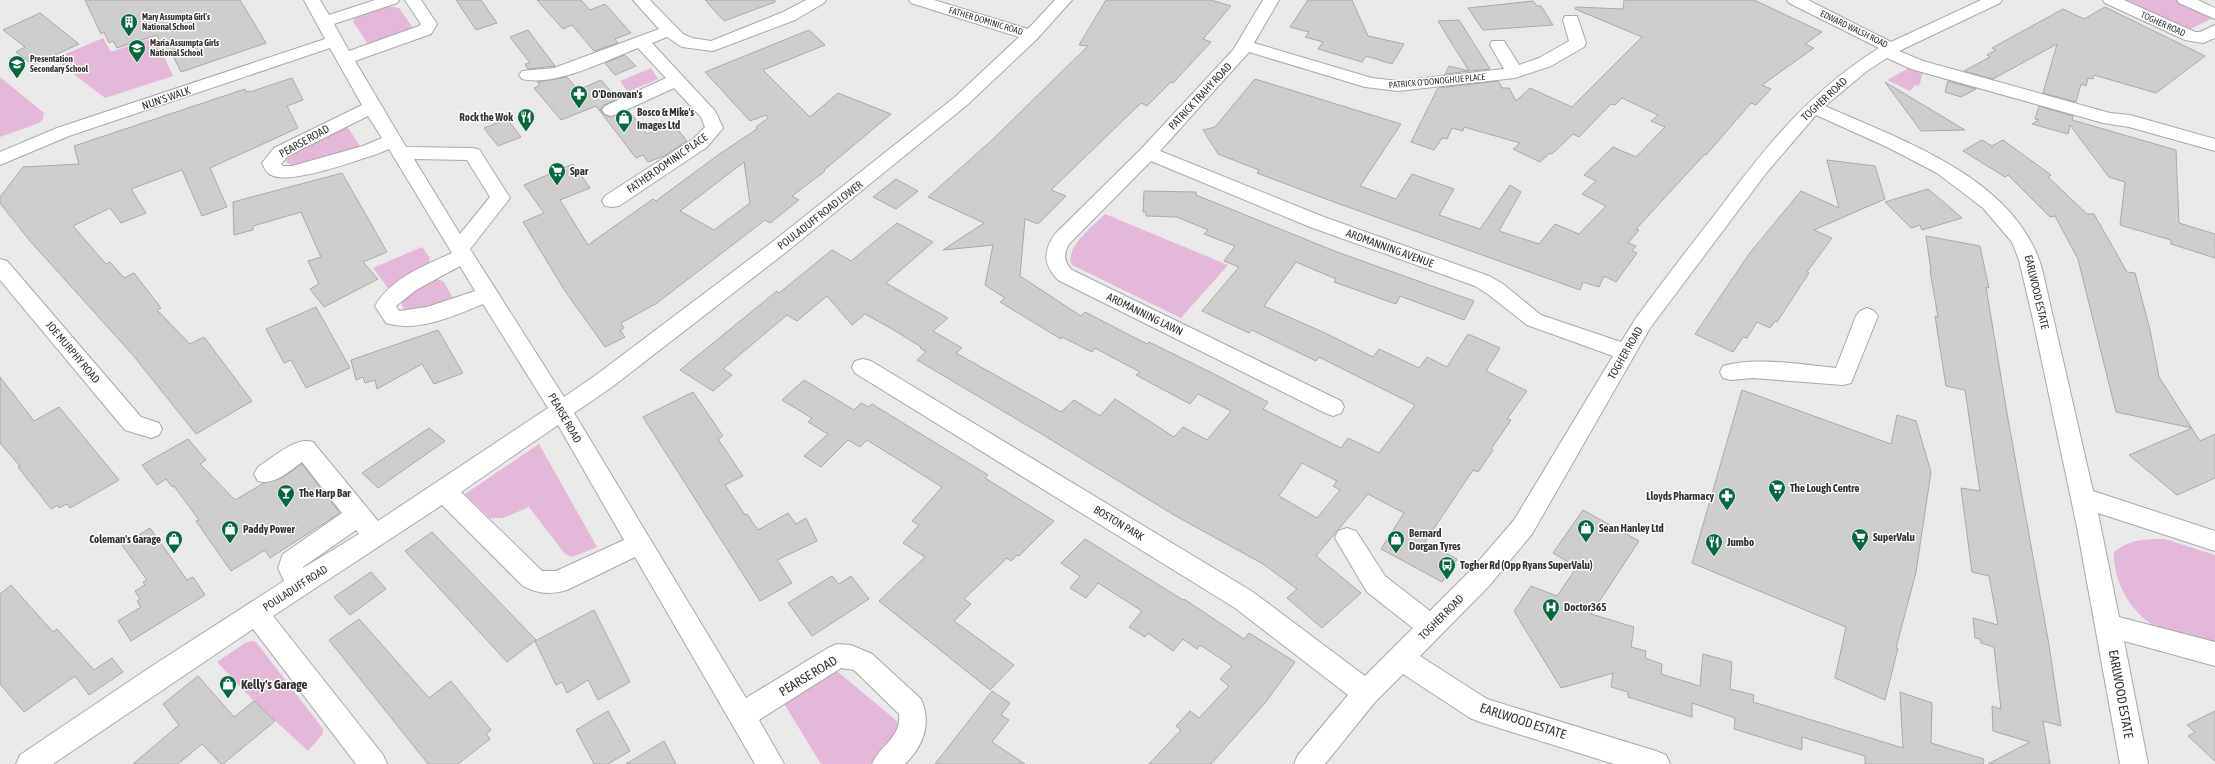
<svg xmlns="http://www.w3.org/2000/svg" width="2215" height="764" font-family="'Asap Condensed',sans-serif">
  <rect width="100%" height="100%" fill="#ebe8ea"/>
  <path fill="#e5b7d9" d="M2119 0H2176L2213 18 2188 30Z
    M389 6 399 8 413 28 412 30 373 45 368 44 353 22 356 16Z
    M155 37 173 76 105 98 54 59 103 38 111 52Z
    M651 68 658 79 628 92 620 81Z
    M1909 68 1924 70 1919 86 1915 85 1910 91 1887 80Z
    M0 77 44 113 43 119 39 123 0 137Z
    M346 125 360 146 358 148 295 166 287 163 286 160 292 152Z
    M1105 214 1228 265 1181 318 1072 265C1063 249 1094 225 1105 214Z
    M422 247 430 258C429 274 401 282 388 288L373 268Z
    M435 279 443 281 453 298 450 301 409 313 404 310 400 300Z
    M539 444 597 547 572 557 565 554 529 507 503 518H490L465 494Z
    M2165 539 2215 555V644C2197 638 2166 634 2150 623 2128 608 2113 579 2114 552 2131 539 2145 539 2165 539Z
    M253 641 256 642 323 729V734L308 751 254 701 217 662 245 643Z
    M838 672 897 721C901 737 880 753 871 764H821L783 702 830 673Z"/>
  <path fill="#d0cdcf" stroke="#aba8aa" fill-rule="evenodd" d="M85 0H240L266 43 181 72 172 54 167 56 157 35 117 48 113 41 109 43 104 32 101 34Z
    M456 0H481L497 23 476 30Z
    M537 0H581L590 10 605 4 631 33 615 39 618 43 594 51 572 25 563 29Z
    M705 0H775V2L724 21Z
    M1106 0H1211L1231 6 1203 39 1211 42 1173 83 1171 82 1147 106 1141 103 1051 190 1066 196 1038 224 1025 219 1020 276 1081 316 1085 312 1147 344 1149 342 1214 374 1268 402 1263 409 1341 448 1348 438 1379 453 1415 405 1319 357 1316 361 1252 330 1249 333 1202 311 1239 267 1224 261 1235 246 1204 234 1208 230 1177 217 1146 216V212H1143L1144 191 1196 192V195L1337 252 1474 301 1464 320 1400 296 1396 304 1334 282 1336 279 1296 262 1264 306 1325 333 1373 357 1379 349 1419 368 1427 357 1447 367 1468 334 1500 348 1486 371 1527 391 1507 419 1511 420 1491 449 1493 450 1478 472 1473 470 1425 542 1457 559 1442 582 1381 549 1404 513 1368 494 1316 556 1361 593 1322 628 1287 598 1297 589 1263 564 1174 515 1040 433 917 360 926 352 920 348 921 347 892 329 865 314 852 325 827 296 797 321 787 315 743 352 723 369 732 375 713 391 680 370 777 291 779 293 832 250 851 261 897 223 933 242 886 283 948 318 933 331 962 348 956 353 1061 412 1074 400 1100 416 1115 399 1174 437 1183 427 1207 440 1231 411 1198 394 1190 404 1136 375 1140 372 1095 348 1092 352 1062 337 1061 339 1000 302 1005 298 985 285 993 245 943 250 984 223 928 197 991 141 1088 46 1079 45ZM1302 463 1337 481 1333 486 1340 490 1317 518 1279 496Z
    M1308 0H1352L1368 36 1404 44 1392 64 1366 56 1362 62 1318 49 1323 42 1305 37 1309 32 1290 27Z
    M1624 0H1754L1822 32 1805 44 1814 48 1762 85 1771 89 1756 105 1751 103 1706 155 1705 154 1636 229 1639 230 1628 243 1636 246 1632 251 1637 253 1616 282 1604 276 1599 287 1583 282 1580 290 1334 202 1257 173 1259 170 1218 154 1203 130 1215 127 1255 79 1401 124 1360 186 1396 199 1412 174 1454 189 1439 215 1480 229 1510 185 1521 192 1499 231 1539 244 1555 224 1579 234 1606 206 1582 194 1596 181 1584 175 1613 147 1636 157 1665 127 1651 121 1658 115 1622 98 1615 105 1611 104 1579 137 1573 134 1552 154 1550 153 1540 162 1513 149 1520 143 1464 127 1463 131 1452 128 1447 139 1442 138 1434 150 1411 142 1438 88 1498 81 1502 88H1509L1516 101 1530 88 1572 107 1642 37 1575 9 1576 7 1623 9Z
    M1533 1 1537 6H1541L1553 25 1483 30 1468 8Z
    M2105 7 2205 56 2156 93 2094 75 2093 79 2088 78 2086 86 2081 84 2076 102 2043 93 2057 44 1993 79 1964 71 1990 57 1987 55 1996 50 1992 48 2063 9 2084 19Z
    M40 13 79 44 33 65 16 52 25 47 3 30Z
    M1459 20 1490 69 1469 71 1438 21Z
    M528 30 555 66 528 69 525 64 530 63 510 37Z
    M809 30 825 45 763 70 810 117 838 93 891 114 824 170 825 171 792 196 799 200 770 223 765 220 657 303 621 323 624 328 620 330 625 337 605 347 565 291 523 222 544 213 524 185 573 164 590 188 560 200 588 245 653 199 656 201 718 155 757 129 756 127 768 118 766 115 750 121 705 72ZM744 162 750 203 714 230 680 211Z
    M625 55 636 66 615 75 605 63Z
    M1449 66 1469 71 1445 74Z
    M567 77 578 90 601 80 618 99 604 105 600 110 605 115 611 117 628 110 647 134 673 124 687 141 664 156 648 162 643 155 636 158 596 106 561 120 534 88 540 85 537 82Z
    M292 78 303 100 287 106 298 128 210 168 227 207 202 216 182 170 131 189 146 213 121 223 110 208 73 226 106 264 110 262 124 278 134 273 161 308 157 310 190 344 204 337 252 401 196 434 132 354 30 241 0 203V197L23 167 79 164 74 146 245 89 246 92 249 91 250 92Z
    M1948 81 1976 89 1961 97 1945 92Z
    M1885 82 1965 130 1921 131Z
    M2039 106 2073 116 2072 120 2176 150 2179 223 2215 234V258L2171 244V240L2120 225 2125 182 2109 177 2070 125 2068 134 2032 124 2039 120 2035 119Z
    M507 119 521 137 498 146 484 128Z
    M1982 140 1992 146 2003 140 2051 175 2048 177 2087 214H2094L2127 272 2135 273 2150 330 2159 377 2200 441 2215 434V478L2177 495 2129 455 2192 428 2116 412 2078 259 2055 216 2050 217 2008 175 2005 177 1963 151Z
    M1827 160 1875 166 1885 199 1814 230 1832 238 1807 272 1809 273 1777 322 1775 321 1770 328 1757 322 1747 338 1743 337 1733 352 1695 334 1749 254 1801 191 1839 208Z
    M342 173 387 252 363 262 378 279 324 307 310 289 319 284 308 261 321 257 301 212 253 226V230L234 235 233 202Z
    M896 179 918 191 896 209 873 197Z
    M1928 189 1946 204 1962 218 1922 230 1920 225 1911 228 1885 202Z
    M1926 236 1980 246 1989 288 1986 287 2008 419 2049 645 2061 726 2043 721 2050 764H1988L2030 742 1993 731 1992 706 2001 709 1994 647 1981 643 1980 639 1975 638 1973 618 1998 625 1989 576 1972 572 1961 488 1980 491 1965 390 1946 386 1935 316 1938 317 1930 271H1931Z
    M316 307 350 368 306 388 291 360 284 363 266 329Z
    M438 330 463 373 434 384 422 364 377 389 375 380 365 383 363 377 356 380 351 360Z
    M0 377 34 421 59 407 119 480 70 508 67 504 59 508 58 505 51 509 18 467 20 466 0 443Z
    M804 380 854 410 861 403 869 407 872 404 988 475 985 478 1054 521 1019 556 1017 555 1011 561 1007 558 964 599 971 604 954 621 1014 665 990 690 879 601 925 557 903 543 919 525 912 521 942 487 867 440 860 447 848 440 821 467 804 456 828 434 808 422 812 418 782 400Z
    M1742 390 1891 444 1897 415 1916 421 1931 472 1916 572 1896 648H1898L1885 700 1835 678 1846 627 1692 563Z
    M693 392 723 436 718 439 743 476 725 485 745 515 747 514 758 530 788 513 796 524 806 518 817 541 777 560 792 583 760 601 643 417Z
    M429 428 445 441 378 488 362 473Z
    M188 439 206 460 200 464 235 500 264 483 282 478 302 464 340 513 270 558 265 550 231 571 196 521 199 520 174 486 172 487 166 479 157 485 142 465Z
    M1583 510 1639 541 1591 614 1634 627 1631 647 1646 651 1645 658 1662 664 1661 674 1700 686 1703 654 1732 662 1730 689 1754 695 1753 702 1903 748 1900 692 1932 703 1931 743 1984 759 1983 764H1865V756L1802 737V750L1734 729 1735 718 1692 703V717L1628 697V692L1611 687 1613 673 1561 688 1514 611 1531 586 1557 596 1577 567 1553 553Z
    M150 528 187 580 193 577 205 595 131 641 118 621 141 607 137 601 140 599 135 591 145 585 143 582 147 580 122 545Z
    M432 532 536 640 507 662 405 551Z
    M1085 539 1183 600 1184 599 1244 639 1249 633 1295 662 1265 703 1211 764H1149L1181 730 1176 726 1190 711 1199 718 1229 686 1220 679 1232 666 1200 645 1197 649 1183 639 1173 651 1148 633 1145 637 1129 627 1142 611 1098 583 1086 598 1070 588 1080 576 1061 563Z
    M371 572 386 589 350 615 334 597Z
    M832 576 839 584 851 576 869 599 812 636 788 603Z
    M11 585 53 632 57 629 94 670 112 658 123 672 89 695 75 676 24 712 0 684V594Z
    M594 610 630 682 598 700 588 680 567 693 562 682 556 685 535 641Z
    M359 619 429 698 451 681 491 730 486 734 490 739 458 764H428L329 640Z
    M198 676 234 717 254 701 275 721 223 764H221L202 744 178 764H133L179 725 163 704Z
    M992 691 1010 703 1001 715 1009 720 992 742 1025 764H935Z
    M608 711 630 751 608 764H594L576 730Z
    M2215 711V761L2188 736 2195 732 2187 725Z
    M664 741 676 764H626Z"/>
  <g fill="none" stroke-linecap="round" stroke-linejoin="round">
    <g stroke="#aaa8aa" stroke-width="2">
      <path id="minor" d="M304 0H320L329 15 375 0H399L397 3 334 24 349 51 419 26 421 24 405 0H421L437 24 431 34 355 61 406 147 473 148 480 150 482 154 510 198 470 249 564 397 596 375 771 243 955 97 1019 37 911 3 909 0H934L1028 29 1055 0H1072L1037 39 967 105 785 253 612 387 574 413 746 698 828 648 837 644 851 645 872 654 921 699C932 724 923 746 905 764H872C880 745 902 737 899 714L854 670 841 668 759 720 784 764H755L635 557 567 590C552 595 537 594 523 586L442 505 273 616 383 755 387 764H356L253 629 53 764H16L20 755 149 668 284 581 278 568 283 554 342 513 302 462C289 471 274 486 258 481L254 474 258 467C273 458 295 436 313 442L378 521 548 408 483 304C454 316 417 333 386 323L375 306C390 279 425 265 452 253L389 149 377 154C355 161 290 185 271 175 266 173 264 167 262 163L274 148 362 105 330 48 69 136 0 165V152L57 128 325 39ZM368 116 382 138 363 146 292 166H283L281 164 288 156ZM414 159 467 160 490 197 460 234ZM460 266 475 291 427 307 399 311 396 306 416 290ZM558 425 624 540 556 571H542L461 492ZM356 530 359 534 303 568V567Z
        M633 0H650L683 34 692 38 711 41 783 12 806 0H826L824 3 795 20 713 51 682 47 667 37 652 43 715 111 723 128 707 147 619 206 612 207 605 206 602 201 605 196 693 139 705 127 701 117 674 88 617 114 611 116 605 114 602 110 605 106 666 78 638 48C606 60 556 87 522 79L519 75 522 71 554 68 659 29Z
        M1263 0H1279L1254 43 1372 78 1398 81 1504 69 1490 45 1492 41H1504L1519 65 1539 58 1569 41 1563 20 1565 16H1577L1586 43 1584 47 1551 66 1515 78 1398 91 1365 87 1249 52 1160 151 1324 217 1489 276 1503 284 1541 315 1621 342 1636 318C1663 281 1691 245 1719 209 1768 144 1809 92 1879 48L1789 3 1787 0H1808L1891 42 1981 0H2002L2000 3 1899 51 1923 61 2110 113 2130 115 2215 139V151L2129 127 2103 123 1911 69 1887 58 1867 71 1825 106C1903 141 2016 178 2042 269L2093 491 2215 531V551L2098 513 2119 617 2215 642V666L2124 641 2148 764H2120L2077 527 2032 315 2019 260 2012 242 1983 208 1937 173 1887 147 1816 115 1767 172 1650 328 1532 534 1489 586 1420 656 1487 699 1656 751 1666 755 1670 764H1614L1480 722 1470 718 1403 674 1375 702 1325 764H1294L1298 755 1348 695 1235 608 855 373 852 367 855 361 863 359 871 361 1253 592 1365 676 1413 628 1367 592 1335 538 1338 531 1347 528 1356 531 1385 576 1430 611 1471 570 1514 520 1613 356 1527 325 1489 295 1475 286 1310 227 1151 161 1069 244C1063 254 1064 262 1072 270L1341 401 1344 407 1341 413 1333 416 1325 413 1058 280C1043 264 1043 252 1055 234L1141 149 1233 50Z
        M2103 0H2124L2195 32H2200L2215 25V38L2203 43 2185 40 2105 3Z
        M2177 0H2198L2215 8V19L2179 3Z
        M0 259 7 261 141 417 159 423 162 429 159 435 151 438 125 430 0 280Z
        M1867 308 1874 311 1878 316 1851 383 1843 385 1753 378 1731 380 1723 378 1720 372 1723 366C1756 356 1802 365 1836 368L1856 316 1860 311Z"/>
    </g>
    <use href="#minor" fill="#fff" fill-rule="evenodd"/>
  </g>
  <defs>
    <g id="building-pin" transform="scale(0.9)"><path d="M0 17L-7.5 6A9.5 9.5 0 1 1 7.5 6Z" fill="#06673c" stroke="#fff"/><path d="M-4-6H4V6H1V3H-1V6H-4ZM-2.5-4.3h1.7v1.8h-1.7ZM.8-4.3h1.7v1.8H.8ZM-2.5-1h1.7V.8h-1.7ZM.8-1h1.7V.8H.8Z" fill="#fff"/></g>
    <g id="school-pin" transform="scale(0.9)"><path d="M0 17L-7.5 6A9.5 9.5 0 1 1 7.5 6Z" fill="#06673c" stroke="#fff"/><path d="M0-5L7-2L0 1L-7-2ZM-4 1L0 2.5L4 1V4Q0 6-4 4Z" fill="#fff"/></g>
    <g id="pharmacy-pin" transform="scale(0.9)"><path d="M0 17L-7.5 6A9.5 9.5 0 1 1 7.5 6Z" fill="#06673c" stroke="#fff"/><path d="M-2-6h4v4h4v4h-4v4h-4v-4h-4v-4h4Z" fill="#fff"/></g>
    <g id="restaurant-pin" transform="scale(0.9)"><path d="M0 17L-7.5 6A9.5 9.5 0 1 1 7.5 6Z" fill="#06673c" stroke="#fff"/><path d="M-5-6h1v4h1v-4h1v4h1v-4h1v5L-1.5 .5V6h-2V.5L-5-1ZM5-6V6H3V1.5H1.5Q1.5-4 5-6Z" fill="#fff"/></g>
    <g id="shop-pin" transform="scale(0.9)"><path d="M0 17L-7.5 6A9.5 9.5 0 1 1 7.5 6Z" fill="#06673c" stroke="#fff"/><path d="M-5-2.5h2.3a2.7 3.5 0 0 1 5.4 0H5L5.5 6h-11ZM-1.5-2.5h3a1.5 2.3 0 0 0-3 0Z" fill="#fff"/></g>
    <g id="supermarket-pin" transform="scale(0.9)"><path d="M0 17L-7.5 6A9.5 9.5 0 1 1 7.5 6Z" fill="#06673c" stroke="#fff"/><path d="M-6-5.5h2.5l.6 2H6L4.5 2H-2.5L-4.4-4H-6ZM-1.5 3.2a1.3 1.3 0 1 0 .1 0ZM3 3.2a1.3 1.3 0 1 0 .1 0Z" fill="#fff"/></g>
    <g id="bar-pin" transform="scale(0.9)"><path d="M0 17L-7.5 6A9.5 9.5 0 1 1 7.5 6Z" fill="#06673c" stroke="#fff"/><path d="M-6-5H6L.8 .8V4.5H3.5V6h-7V4.5H-.8V.8Z" fill="#fff"/></g>
    <g id="bus-pin" transform="scale(0.9)"><path d="M0 17L-7.5 6A9.5 9.5 0 1 1 7.5 6Z" fill="#06673c" stroke="#fff"/><path d="M-5-6H5V4H4V6H2V4H-2V6H-4V4H-5ZM-3.5-4V0h7V-4ZM-3.5 1.2v1.5H-2V1.2ZM2 1.2v1.5H3.5V1.2Z" fill="#fff"/></g>
    <g id="hospital-pin" transform="scale(0.9)"><path d="M0 17L-7.5 6A9.5 9.5 0 1 1 7.5 6Z" fill="#06673c" stroke="#fff"/><path d="M-5-5h3v3.5h4V-5h3V5h-3V1.5h-4V5h-3Z" fill="#fff"/></g>
  </defs>
  <g fill-rule="evenodd">
    <use href="#building-pin" x="129" y="22"/>
    <use href="#school-pin" x="137" y="48"/>
    <use href="#school-pin" x="17" y="64"/>
    <use href="#pharmacy-pin" x="579" y="94"/>
    <use href="#restaurant-pin" x="526" y="117"/>
    <use href="#shop-pin" x="624" y="118"/>
    <use href="#supermarket-pin" x="557" y="171"/>
    <use href="#supermarket-pin" x="1777" y="488"/>
    <use href="#bar-pin" x="286" y="493"/>
    <use href="#pharmacy-pin" x="1727" y="496"/>
    <use href="#shop-pin" x="1586" y="528"/>
    <use href="#shop-pin" x="230" y="529"/>
    <use href="#supermarket-pin" x="1860" y="537"/>
    <use href="#shop-pin" x="174" y="539"/>
    <use href="#shop-pin" x="1396" y="539"/>
    <use href="#restaurant-pin" x="1714" y="542"/>
    <use href="#bus-pin" x="1447" y="565"/>
    <use href="#hospital-pin" x="1551" y="607"/>
    <use href="#shop-pin" x="228" y="684"/>
  </g>
  <g text-anchor="middle" dominant-baseline="central" stroke-width="3" stroke-linejoin="round" paint-order="stroke">
    <g font-size="9" font-weight="bold" fill="#333233" stroke="#fff" text-anchor="start">
      <text x="142" y="17">Mary Assumpta Girl's<tspan x="142" dy="10">National School</tspan></text>
      <text x="150" y="43">Maria Assumpta Girls<tspan x="150" dy="10">National School</tspan></text>
      <text x="30" y="59">Presentation<tspan x="30" dy="10">Secondary School</tspan></text>
    </g>
    <g font-size="9" fill="#333233" stroke="#fff">
      <text transform="translate(986 21) rotate(17)">FATHER DOMINIC ROAD</text>
      <text transform="translate(2163 24) rotate(24)">TOGHER ROAD</text>
      <text transform="translate(1854 29) rotate(26)">EDWARD WALSH ROAD</text>
      <text transform="translate(1437 81) rotate(-5)">PATRICK O'DONOGHUE PLACE</text>
    </g>
    <g font-size="11" font-weight="bold" fill="#333233" stroke="#fff" text-anchor="start">
      <text x="592" y="94">O'Donovan's</text>
      <text x="637" y="112">Bosco &amp; Mike's<tspan x="637" dy="13">Images Ltd</tspan></text>
      <text x="513" y="117" text-anchor="end">Rock the Wok</text>
      <text x="570" y="171">Spar</text>
      <text x="1790" y="488">The Lough Centre</text>
      <text x="299" y="493">The Harp Bar</text>
      <text x="1714" y="496" text-anchor="end">Lloyds Pharmacy</text>
      <text x="1599" y="528">Sean Hanley Ltd</text>
      <text x="243" y="529">Paddy Power</text>
      <text x="1409" y="533">Bernard<tspan x="1409" dy="13">Dorgan Tyres</tspan></text>
      <text x="1873" y="537">SuperValu</text>
      <text x="161" y="539" text-anchor="end">Coleman's Garage</text>
      <text x="1727" y="542">Jumbo</text>
      <text x="1460" y="565">Togher Rd (Opp Ryans SuperValu)</text>
      <text x="1564" y="607">Doctor365</text>
    </g>
    <g font-size="11" fill="#333233" stroke="#fff">
      <text transform="translate(1200 96) rotate(-47)">PATRICK TRAHY ROAD</text>
      <text transform="translate(166 98) rotate(-19)">NUN'S WALK</text>
      <text transform="translate(1824 99) rotate(-43)">TOGHER ROAD</text>
      <text transform="translate(304 141) rotate(-29)">PEARSE ROAD</text>
      <text transform="translate(667 163) rotate(-35)">FATHER DOMINIC PLACE</text>
      <text transform="translate(820 215) rotate(-38)">POULADUFF ROAD LOWER</text>
      <text transform="translate(1390 248) rotate(20)">ARDMANNING AVENUE</text>
      <text transform="translate(2037 292) rotate(77)">EARLWOOD ESTATE</text>
      <text transform="translate(1145 314) rotate(26)">ARDMANNING LAWN</text>
      <text transform="translate(73 352) rotate(50)">JOE MURPHY ROAD</text>
      <text transform="translate(1625 353) rotate(-60)">TOGHER ROAD</text>
      <text transform="translate(565 418) rotate(60)">PEARSE ROAD</text>
      <text transform="translate(1119 523) rotate(31)">BOSTON PARK</text>
      <text transform="translate(295 588) rotate(-33)">POULADUFF ROAD</text>
      <text transform="translate(1441 617) rotate(-45)">TOGHER ROAD</text>
    </g>
    <g font-size="13" fill="#333233" stroke="#fff">
      <text transform="translate(808 676) rotate(-31)">PEARSE ROAD</text>
      <text transform="translate(2121 694) rotate(80)">EARLWOOD ESTATE</text>
      <text transform="translate(1523 721) rotate(18)">EARLWOOD ESTATE</text>
    </g>
    <g font-size="13" font-weight="bold" fill="#333233" stroke="#fff" text-anchor="start">
      <text x="241" y="684">Kelly's Garage</text>
    </g>
  </g>
</svg>
